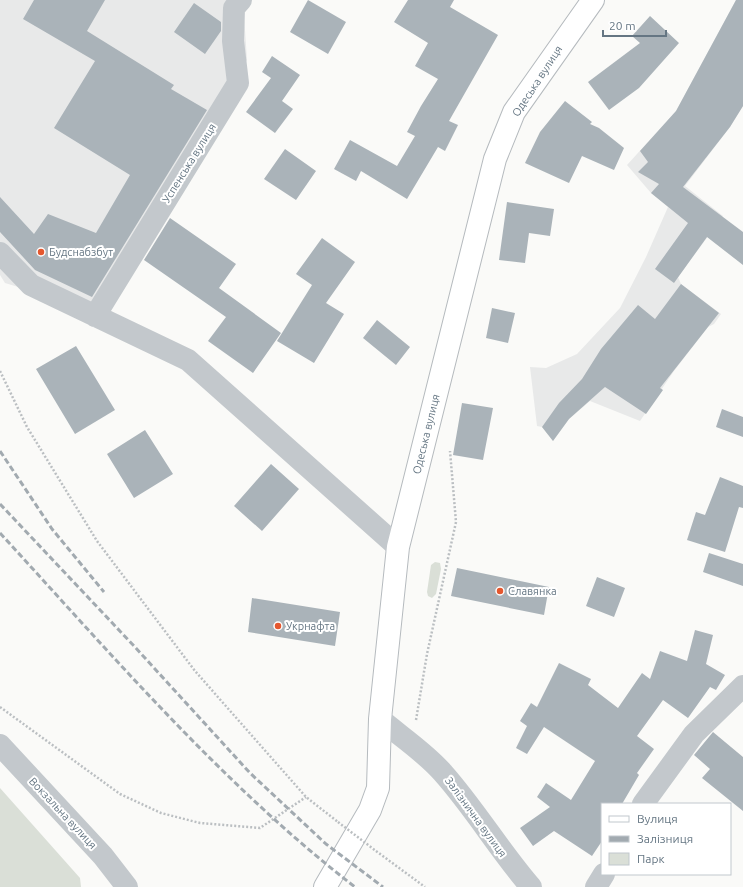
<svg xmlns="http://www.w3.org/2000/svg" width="743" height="887" font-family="Ubuntu,sans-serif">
  <rect width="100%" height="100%" fill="#fafaf8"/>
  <path fill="#e8e9e9" d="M0 0H243L247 60 104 313 5 283 0 275Z
    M736 0H743V106L730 127 685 186 723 216 678 277 681 284 721 314 714 324 708 327 674 371 640 421 590 401 569 419 553 441 542 427 537 426 530 367 546 368 577 354 620 308 646 257 668 207 651 193 627 165 676 111Z"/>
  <path fill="#dadfd7" d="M435 562 440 563 441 569 436 594 432 598 428 596 427 592 431 565Z
    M0 788 80 878 81 887H0Z"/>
  <path fill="#aab3b9" d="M34 0H105L87 31 174 85 171 89 207 110 92 297 35 270 0 232V197L34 234 48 214 96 233 130 175 54 128 95 61 23 19Z
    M308 0 346 22 328 54 290 32Z
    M408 0H454L450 7 498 35 449 121 458 125 445 151 438 147 407 199 361 171 356 181 334 169 350 140 397 166 415 136 407 132 421 106 438 79 415 66 428 43 394 22Z
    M736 0H743V106L730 127 683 187 743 232V265L707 237 674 283 655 269 688 223 651 193 659 184 638 172 648 162 640 151 676 111Z
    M194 3 221 22V31L205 54 174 32Z
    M650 16 679 43 639 88 609 110 588 82 640 43 632 36Z
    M272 56 300 75 282 101 293 109 275 133 246 112 271 78 262 72Z
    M565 101 592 122 590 124 599 128 624 148 614 170 582 156 569 183 525 163 540 132Z
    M285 149 316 171 296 200 264 179Z
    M507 202 554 209 550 236 529 233 525 263 499 260Z
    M170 218 236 264 219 288 281 333 253 373 208 341 226 317 144 260Z
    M322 238 355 262 326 303 344 314 314 363 277 341 312 285 296 274Z
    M681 284 719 313 660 388 663 390 646 414 605 387 569 419 553 441 542 427 559 403 582 379 601 349 638 305 655 319Z
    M492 308 515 313 508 343 486 338Z
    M377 320 410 347 396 365 363 338Z
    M76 346 115 410 75 434 36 369Z
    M462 403 493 408 483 460 453 455Z
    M722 409 743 417V437L716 427Z
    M145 430 173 474 134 498 107 454Z
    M271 464 299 489 262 531 234 506Z
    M720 477 743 486V508L739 507 725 552 687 540 696 512 705 515Z
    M709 553 743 564V586L703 572Z
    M457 568 549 587 544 615 451 596Z
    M597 577 625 588 614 617 586 606Z
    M252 598 340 612 335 646 248 632Z
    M695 630 713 635 706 664 725 675 716 690 710 687 688 718 663 700 637 736 654 749 637 773 639 775 622 804H602V841L592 856 554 831 533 846 520 828 550 807 537 797 546 783 571 800 595 761 544 727 527 754 516 748 527 726 520 721 531 703 537 707 559 663 591 679 588 685 618 708 642 673 650 679 660 651 687 661Z
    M713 732 743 757V811L702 778 710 769 694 755Z"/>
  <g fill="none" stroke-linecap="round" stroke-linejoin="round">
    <g stroke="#b5babe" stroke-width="24">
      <path id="primary" d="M325 887 370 810 378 788 380 719 398 547 495 159 514 112 593 0"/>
    </g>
    <path stroke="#bbbfc2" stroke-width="2.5" stroke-dasharray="2 2" stroke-linecap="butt" d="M0 371 27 427 97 541 195 671 306 797 338 822
      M0 707 120 794 161 813 200 823 260 828 306 797
      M416 720 427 654 456 522 450 451
      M376 851 425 887"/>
    <path stroke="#c3c8cc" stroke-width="22" d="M0 253 31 285 188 360 398 547
      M95 316 238 83 233 41 234 8 241 0
      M380 719C400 736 426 753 443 773 475 809 499 850 531 887
      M643 804 694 734 743 686
      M596 887 604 874"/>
    <path stroke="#c3c8cc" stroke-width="22" d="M0 745 103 856 127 887"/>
    <use href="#primary" stroke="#fff" stroke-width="22"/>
    <path stroke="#a2aab0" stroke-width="3" stroke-dasharray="6 3" stroke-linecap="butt" d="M0 451 52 529 104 592
      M0 504 134 646 250 773 326 844 383 887
      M0 533C113 656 223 785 355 887"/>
    <path stroke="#bbbfc2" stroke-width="2.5" stroke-dasharray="2 2" stroke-linecap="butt" d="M338 822 376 851"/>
  </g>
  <g fill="#e4572e" stroke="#fff" stroke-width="1.5">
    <circle cx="41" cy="252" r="4"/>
    <circle cx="500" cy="591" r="4"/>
    <circle cx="278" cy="626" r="4"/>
  </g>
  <g text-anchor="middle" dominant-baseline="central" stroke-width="4" stroke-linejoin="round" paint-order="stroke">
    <g font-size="11" fill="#657683" stroke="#fff">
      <text transform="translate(537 81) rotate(-57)">Одеська вулиця</text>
      <text transform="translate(189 163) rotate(-58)">Успенська вулиця</text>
      <text transform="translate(426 434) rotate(-76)">Одеська вулиця</text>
      <text transform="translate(63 813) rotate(47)">Вокзальна вулиця</text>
      <text transform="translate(476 817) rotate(54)">Залізнична вулиця</text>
    </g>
    <g font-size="11" fill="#657683" stroke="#fff" text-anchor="start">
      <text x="49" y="252">Будснабзбут</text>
      <text x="508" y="591">Славянка</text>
      <text x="286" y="626">Укрнафта</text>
    </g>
  </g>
  <rect x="601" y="803" width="130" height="72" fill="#ffffff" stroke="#c1c8cd"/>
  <rect x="609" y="816" width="20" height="6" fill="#ffffff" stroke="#c1c8cd"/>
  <text x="637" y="823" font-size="12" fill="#657683">Вулиця</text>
  <rect x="609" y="836" width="20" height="6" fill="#a2aab0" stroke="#c1c8cd"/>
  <text x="637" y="843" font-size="12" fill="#657683">Залізниця</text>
  <rect x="609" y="853" width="20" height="12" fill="#dadfd7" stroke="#c1c8cd"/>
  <text x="637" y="863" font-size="12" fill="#657683">Парк</text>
  <path d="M603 30v6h63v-6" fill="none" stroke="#657683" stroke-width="2"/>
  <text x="609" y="30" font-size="12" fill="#657683" stroke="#ffffff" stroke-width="3" paint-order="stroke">20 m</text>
</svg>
